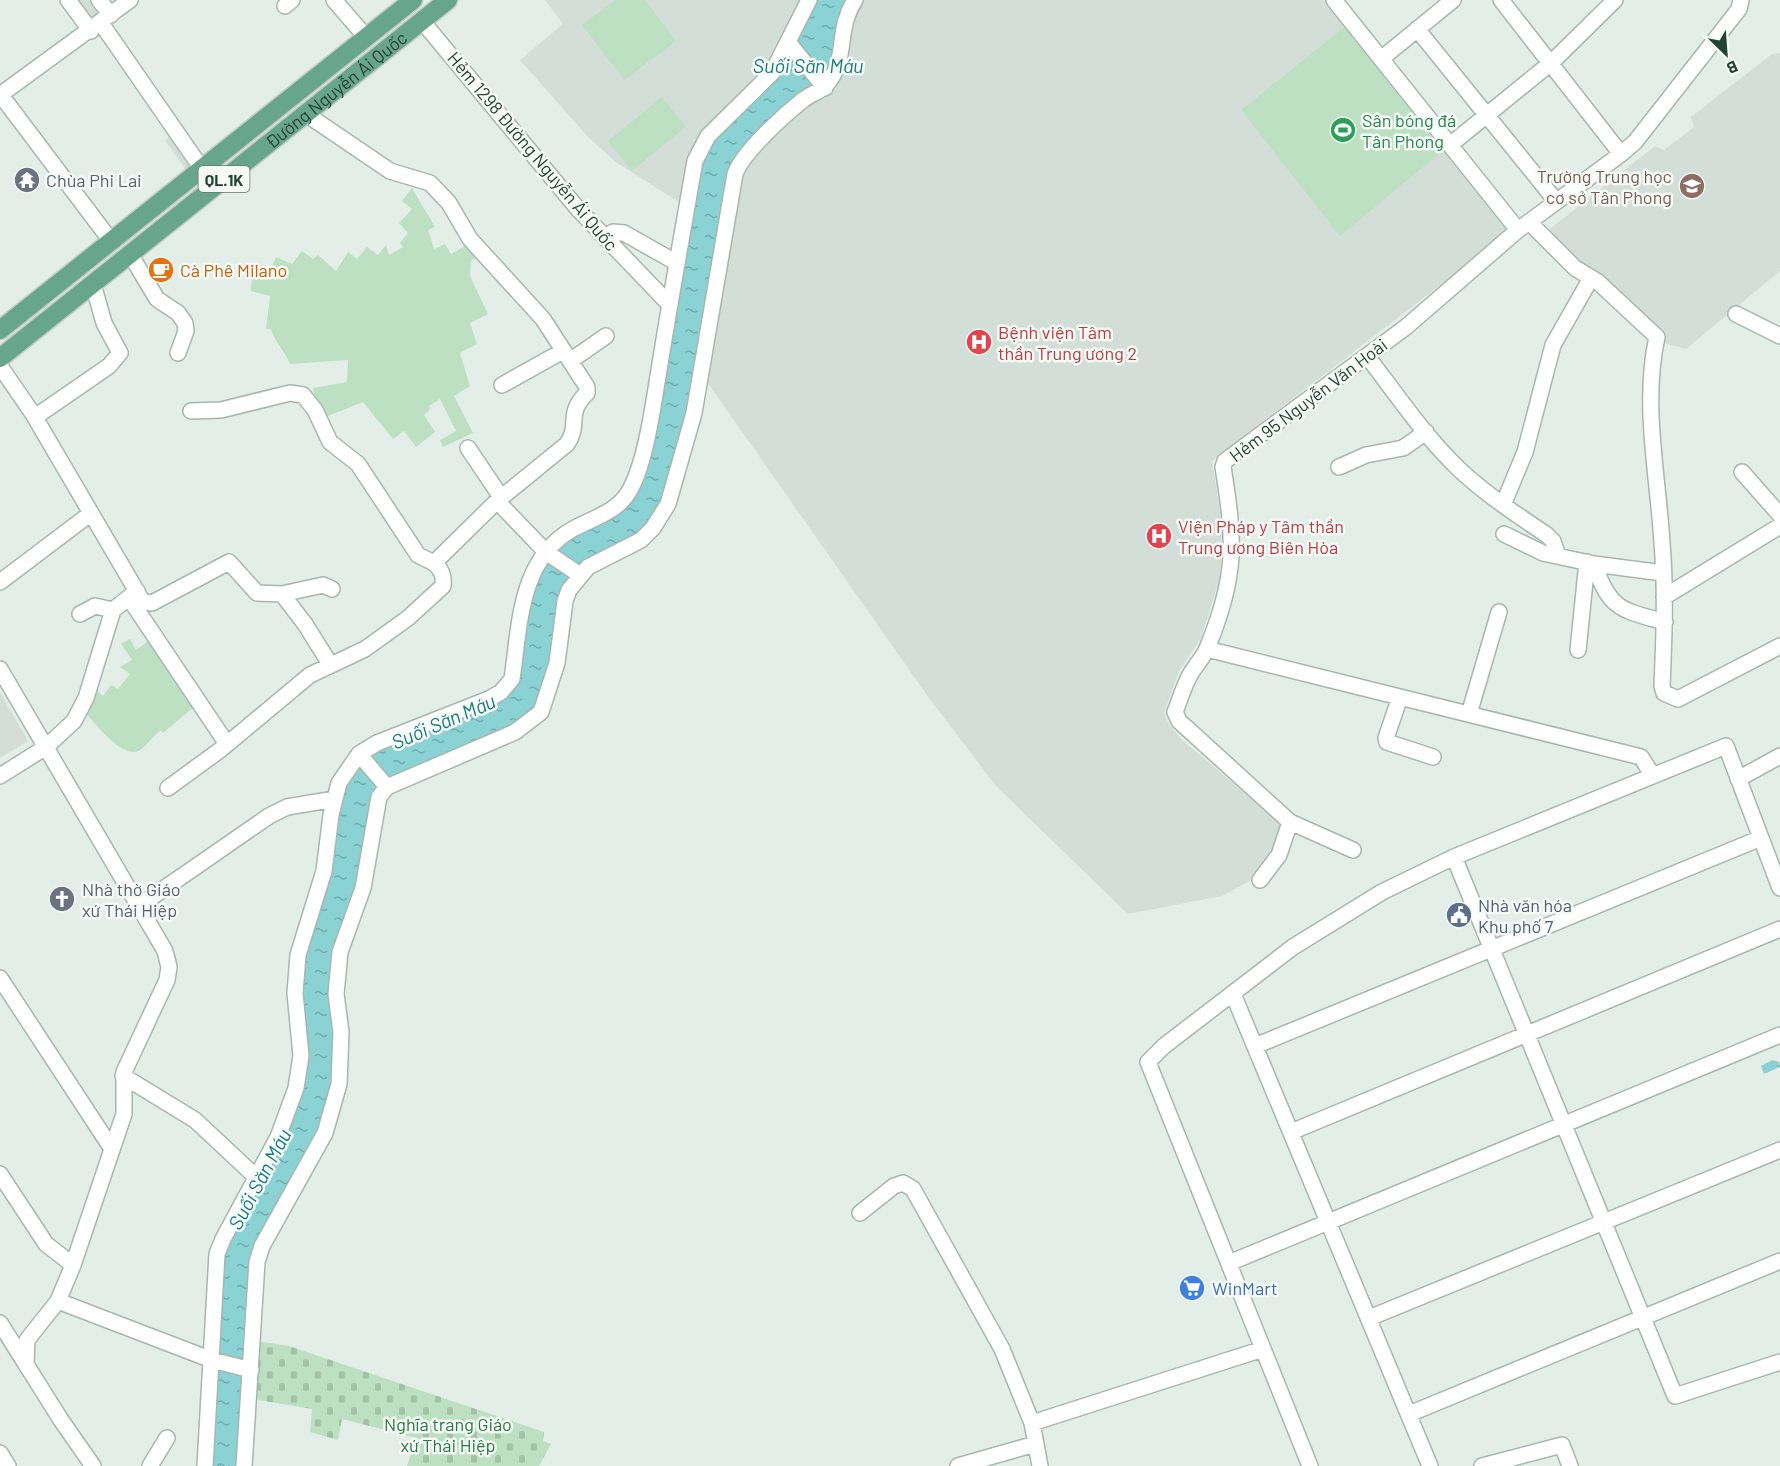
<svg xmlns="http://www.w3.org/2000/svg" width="1780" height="1466" font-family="Barlow,sans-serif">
  <defs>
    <pattern id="cemetery-stones" width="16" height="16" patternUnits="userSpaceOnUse" patternTransform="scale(1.5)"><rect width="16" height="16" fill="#bde0c2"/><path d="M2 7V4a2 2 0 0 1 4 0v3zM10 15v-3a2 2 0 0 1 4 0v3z" fill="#a2c1a7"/></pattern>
    <pattern id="water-ripples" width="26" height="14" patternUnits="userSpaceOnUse" patternTransform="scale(1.5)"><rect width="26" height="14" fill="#8bd2d4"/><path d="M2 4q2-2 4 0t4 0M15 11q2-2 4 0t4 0" fill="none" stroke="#71acad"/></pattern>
  </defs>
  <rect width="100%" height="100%" fill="#e4eee8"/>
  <path fill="#d2ded7" d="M74 0H94L105 14 92 24Z
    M545 0H1324L1345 26 1241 110 1340 235 1444 150 1505 224 1506 231 1501 238 1212 461 1223 531 1220 577 1201 638 1179 671 1164 713 1168 723 1181 739 1283 825 1280 837 1259 876 1222 896 1128 914 997 787 929 698 705 379 682 204 616 162 589 138 520 60 563 24Z
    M1780 53V271L1686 349 1659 342 1661 335 1591 269 1582 270 1549 237 1551 228 1655 146 1664 150 1694 127 1691 117 1772 54Z
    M173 134 197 168 189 174 165 140Z
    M0 692 28 741 0 758Z"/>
  <path fill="#bde0c2" d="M615 0H645L676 41 624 80 582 25Z
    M1345 26 1444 150 1340 236 1241 110Z
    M662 97 686 127 632 171 608 141Z
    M412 188 435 227 428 230 434 249 445 244 451 254 467 245 479 255 471 261 470 276 488 314 470 323 477 344 460 353 470 386 454 396 473 433 443 447 440 440 456 431 440 399 429 406 430 409 424 415 435 432 416 447 404 431 393 439 363 402 323 418 315 400 313 388 347 382 348 360 290 364C285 351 275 343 271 329H266L270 296 251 291 252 276 260 278 264 267 271 269 276 257 292 264 302 251 313 259 318 255 336 271 348 252 357 259 367 247 378 255 386 245 389 255 403 247 400 243 408 233 399 223 412 209 402 201Z
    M130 639 136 650 151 639 195 706 163 733 161 730C154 735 147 745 140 750 123 761 94 722 84 711L93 687 103 696 111 685 118 689 130 674 120 667 132 660 121 644Z"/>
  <path fill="url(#cemetery-stones)" d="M256 1341 289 1346 544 1432 543 1441 551 1444 539 1466H407L416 1438 342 1419 338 1440 310 1432 312 1409 253 1399Z"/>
  <path fill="url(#water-ripples)" d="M815 0H849L834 67 737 158 691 415 664 503 639 537 584 564 542 699 525 720 389 782 352 906 337 1063 320 1131 258 1244 239 1466H210L222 1256 301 1088 299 983 344 784 365 755 504 696 528 597 553 551 631 498 704 149 775 76Z
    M1772 1060 1779 1062 1780 1067 1764 1074 1761 1066Z"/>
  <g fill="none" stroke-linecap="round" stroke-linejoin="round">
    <g stroke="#a6b7af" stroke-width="18">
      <path id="minor" d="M68 0 91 31
        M99 0 111 15
        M334 0 366 37
        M1334 0 1518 230
        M1501 0 1621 154
        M285 6 292 0
        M422 21 578 209 670 305
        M101 23 202 169
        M1417 29 1556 201
        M788 42 825 88
        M1381 59 1453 0
        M0 94 111 241
        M0 95 130 0
        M306 114 390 171 430 183 449 203 470 239 543 319 587 387V393C565 414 581 424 567 444L497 501 546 552 580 575
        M1450 145 1552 62 1615 0
        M1529 222 1575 268 1598 282 1657 337C1642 404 1658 475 1662 543 1666 591 1664 638 1662 686L1664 693 1678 699 1780 646
        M605 238 613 232 624 233 677 263
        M130 254 157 299 178 313 185 323 186 331 178 353
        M1736 314 1780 336
        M1367 356C1397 395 1425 437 1461 471 1487 495 1517 515 1547 535L1553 541 1558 556
        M570 361 606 336
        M0 366 33 414 143 602 152 603 229 562 257 593 282 594 305 624 330 664
        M502 385 563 351
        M191 411 221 410 290 393 303 395 315 410 330 442 358 464 418 555 434 563
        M35 417 109 366 120 353 104 323 93 284
        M468 448 501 497
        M1339 467 1366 455 1403 448 1426 432
        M1742 472 1780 515
        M1503 505 1525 452 1553 345 1591 278
        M1504 534 1543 553 1594 564 1663 573
        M1594 564C1610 610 1621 610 1665 622
        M0 582 90 514
        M282 594 323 585 332 589
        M1664 597 1780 526
        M129 598 227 744
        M80 614 95 606 113 610
        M1207 649 1641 757 1653 776
        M1578 650 1587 562
        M0 669 165 951 169 967 167 980 124 1072V1114L73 1265 58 1301 27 1340 26 1365
        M1400 697 1386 738 1387 742 1433 757
        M1469 714 1499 612
        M359 754 387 787
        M0 776 46 747 74 721 86 698 113 610 137 591
        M1738 779 1780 756
        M168 788 220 750 310 675 365 649 408 618 443 586C444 576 442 570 434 563L497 501
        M1290 822 1353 850
        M1454 857 1675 1396 1780 1362
        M1260 880 1279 855 1290 822 1179 721 1175 712C1180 700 1183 688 1189 677 1194 666 1204 658 1208 646 1237 575 1235 542 1223 467L1225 461 1406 327 1518 230 1621 154 1635 142 1739 9 1741 0
        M139 906 269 816 287 807 335 799
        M0 978 112 1149
        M1233 994 1430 1466
        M1255 1046 1761 838
        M123 1076 195 1120 257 1178
        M1291 1132 1780 929
        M0 1174 46 1244 73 1265
        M860 1213 894 1186 903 1183 913 1189 1002 1349 1032 1423 1040 1466
        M1229 1263 1780 1035
        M58 1301 212 1360 251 1370
        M1369 1318 1780 1150
        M0 1323 61 1420 93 1466
        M1409 1414 1780 1261
        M1032 1423 1263 1349
        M0 1453 8 1466
        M150 1466 167 1438
        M205 1466 217 1254 223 1239 278 1137 296 1088 301 1056 295 993 298 955 324 871 331 815 339 783 359 754 377 743 489 699 501 692 512 679C520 625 519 559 573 529 595 517 619 512 631 488 647 457 654 399 660 364 671 296 683 229 695 161L708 136 772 73 809 0
        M244 1466 257 1262 262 1246 325 1133 339 1084 341 1032 336 994 340 952 363 888 379 797 387 787 515 732 541 712 557 663 565 601 569 590 588 567 641 540 653 528 668 504 694 413 735 174C743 152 784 115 803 100 810 94 820 92 826 85 849 59 835 31 855 0
        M958 1466 1035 1444
        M1310 1466 1148 1062 1164 1046 1293 947 1382 892 1454 857 1726 746 1780 888
        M1482 1466 1562 1445 1570 1466"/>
    </g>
    <g stroke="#c1cac6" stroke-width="21">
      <g id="primary">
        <path d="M0 330 413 0"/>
        <path id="s1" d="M0 358 448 0"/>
      </g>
    </g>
    <use href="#minor" stroke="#fff" stroke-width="15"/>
    <use href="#primary" stroke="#68a58d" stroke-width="18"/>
  </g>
  <defs>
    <g id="stadium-disc" transform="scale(1.35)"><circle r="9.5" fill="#2e9e5b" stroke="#f5faf7"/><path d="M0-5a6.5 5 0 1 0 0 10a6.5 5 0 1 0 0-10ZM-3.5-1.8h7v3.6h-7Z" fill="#fff"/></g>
    <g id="temple-disc" transform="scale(1.35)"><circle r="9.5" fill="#6b7280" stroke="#f5faf7"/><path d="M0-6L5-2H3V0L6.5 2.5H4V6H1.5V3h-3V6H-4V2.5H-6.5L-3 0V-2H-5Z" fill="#fff"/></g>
    <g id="school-disc" transform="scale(1.35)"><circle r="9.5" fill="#8d6e63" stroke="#f5faf7"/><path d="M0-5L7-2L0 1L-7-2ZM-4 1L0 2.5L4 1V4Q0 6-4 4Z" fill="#fff"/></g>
    <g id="cafe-disc" transform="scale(1.35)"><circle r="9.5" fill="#e8710a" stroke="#f5faf7"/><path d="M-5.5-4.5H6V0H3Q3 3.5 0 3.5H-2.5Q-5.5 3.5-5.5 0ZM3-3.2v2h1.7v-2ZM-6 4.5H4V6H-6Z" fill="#fff"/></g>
    <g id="hospital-disc" transform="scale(1.35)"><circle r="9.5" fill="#e0444e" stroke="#f5faf7"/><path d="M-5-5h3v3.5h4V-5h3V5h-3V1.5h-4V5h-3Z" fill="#fff"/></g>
    <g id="church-disc" transform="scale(1.35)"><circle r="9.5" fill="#6b7280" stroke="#f5faf7"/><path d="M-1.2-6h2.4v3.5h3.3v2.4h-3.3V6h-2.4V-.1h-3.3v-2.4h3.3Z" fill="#fff"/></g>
    <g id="civic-disc" transform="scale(1.35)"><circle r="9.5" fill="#5c6f8a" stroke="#f5faf7"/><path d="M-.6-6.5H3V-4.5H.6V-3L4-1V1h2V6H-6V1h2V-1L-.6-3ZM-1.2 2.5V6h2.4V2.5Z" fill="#fff"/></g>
    <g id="supermarket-disc" transform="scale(1.35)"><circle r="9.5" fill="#3f7fe0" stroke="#f5faf7"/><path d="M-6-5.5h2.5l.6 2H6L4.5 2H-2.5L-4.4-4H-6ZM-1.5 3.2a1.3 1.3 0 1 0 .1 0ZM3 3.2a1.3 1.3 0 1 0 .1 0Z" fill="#fff"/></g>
  </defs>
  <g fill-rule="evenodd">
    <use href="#stadium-disc" x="1343" y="130"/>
    <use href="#temple-disc" x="27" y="180"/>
    <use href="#school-disc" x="1692" y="186"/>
    <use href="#cafe-disc" x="161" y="270"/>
    <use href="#hospital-disc" x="979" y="342"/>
    <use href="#hospital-disc" x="1159" y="536"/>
    <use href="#church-disc" x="62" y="899"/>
    <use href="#civic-disc" x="1459" y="915"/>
    <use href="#supermarket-disc" x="1192" y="1288"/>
  </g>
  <g text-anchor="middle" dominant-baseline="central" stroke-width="5" stroke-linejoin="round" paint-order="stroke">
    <rect fill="#f5faf7" stroke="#62786f" stroke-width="1.5" x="198.5" y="166" width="51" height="26" rx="4.5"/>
    <g font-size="16" font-weight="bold" fill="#234135">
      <text x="224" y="179">QL.1K</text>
    </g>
    <g font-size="18" fill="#234135" stroke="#f5faf7">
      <text stroke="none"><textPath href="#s1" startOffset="430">Đường Nguyễn Ái Quốc</textPath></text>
      <text transform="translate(533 151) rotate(50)">Hẻm 1298 Đường Nguyễn Ái Quốc</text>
      <text transform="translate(1308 400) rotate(-37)">Hẻm 95 Nguyễn Văn Hoài</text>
    </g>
    <g font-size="18" fill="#27864d" stroke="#f5faf7" text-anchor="start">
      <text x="1362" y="120">Sân bóng đá<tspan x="1362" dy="21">Tân Phong</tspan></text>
    </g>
    <g font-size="18" fill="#785e54" stroke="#f5faf7" text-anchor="end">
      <text x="1672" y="176">Trường Trung học<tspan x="1672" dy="21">cơ sở Tân Phong</tspan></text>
    </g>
    <g font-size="18" fill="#5b616d" stroke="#f5faf7" text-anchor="start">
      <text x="46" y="180">Chùa Phi Lai</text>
      <text x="82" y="889">Nhà thờ Giáo<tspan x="82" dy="21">xứ Thái Hiệp</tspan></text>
    </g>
    <g font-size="18" fill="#c56008" stroke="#f5faf7" text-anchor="start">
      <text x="180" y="270">Cà Phê Milano</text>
    </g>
    <g font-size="18" fill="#be3a42" stroke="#f5faf7" text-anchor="start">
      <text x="998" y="332">Bệnh viện Tâm<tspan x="998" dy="21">thần Trung ương 2</tspan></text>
      <text x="1178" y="526">Viện Pháp y Tâm thần<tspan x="1178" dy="21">Trung ương Biên Hòa</tspan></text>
    </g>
    <g font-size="18" fill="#4e5e75" stroke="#f5faf7" text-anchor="start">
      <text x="1478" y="905">Nhà văn hóa<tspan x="1478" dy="21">Khu phố 7</tspan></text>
    </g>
    <g font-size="18" fill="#366cbe" stroke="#f5faf7" text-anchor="start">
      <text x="1212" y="1288">WinMart</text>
    </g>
    <g font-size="18" fill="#2b793f" stroke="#f5faf7">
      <text x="448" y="1424">Nghĩa trang Giáo<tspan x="448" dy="21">xứ Thái Hiệp</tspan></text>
    </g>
    <g font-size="20" font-style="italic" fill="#1a7b7f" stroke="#f5faf7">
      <text x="808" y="65">Suối Săn Máu</text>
      <text transform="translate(443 721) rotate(-23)">Suối Săn Máu</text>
      <text transform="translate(259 1179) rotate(-62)">Suối Săn Máu</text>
    </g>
  </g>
  <g transform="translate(1726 54) rotate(155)" stroke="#f5faf7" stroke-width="4.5" paint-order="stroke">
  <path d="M0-4.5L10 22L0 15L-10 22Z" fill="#234135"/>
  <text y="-9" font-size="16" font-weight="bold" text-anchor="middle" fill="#234135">B</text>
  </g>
</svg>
